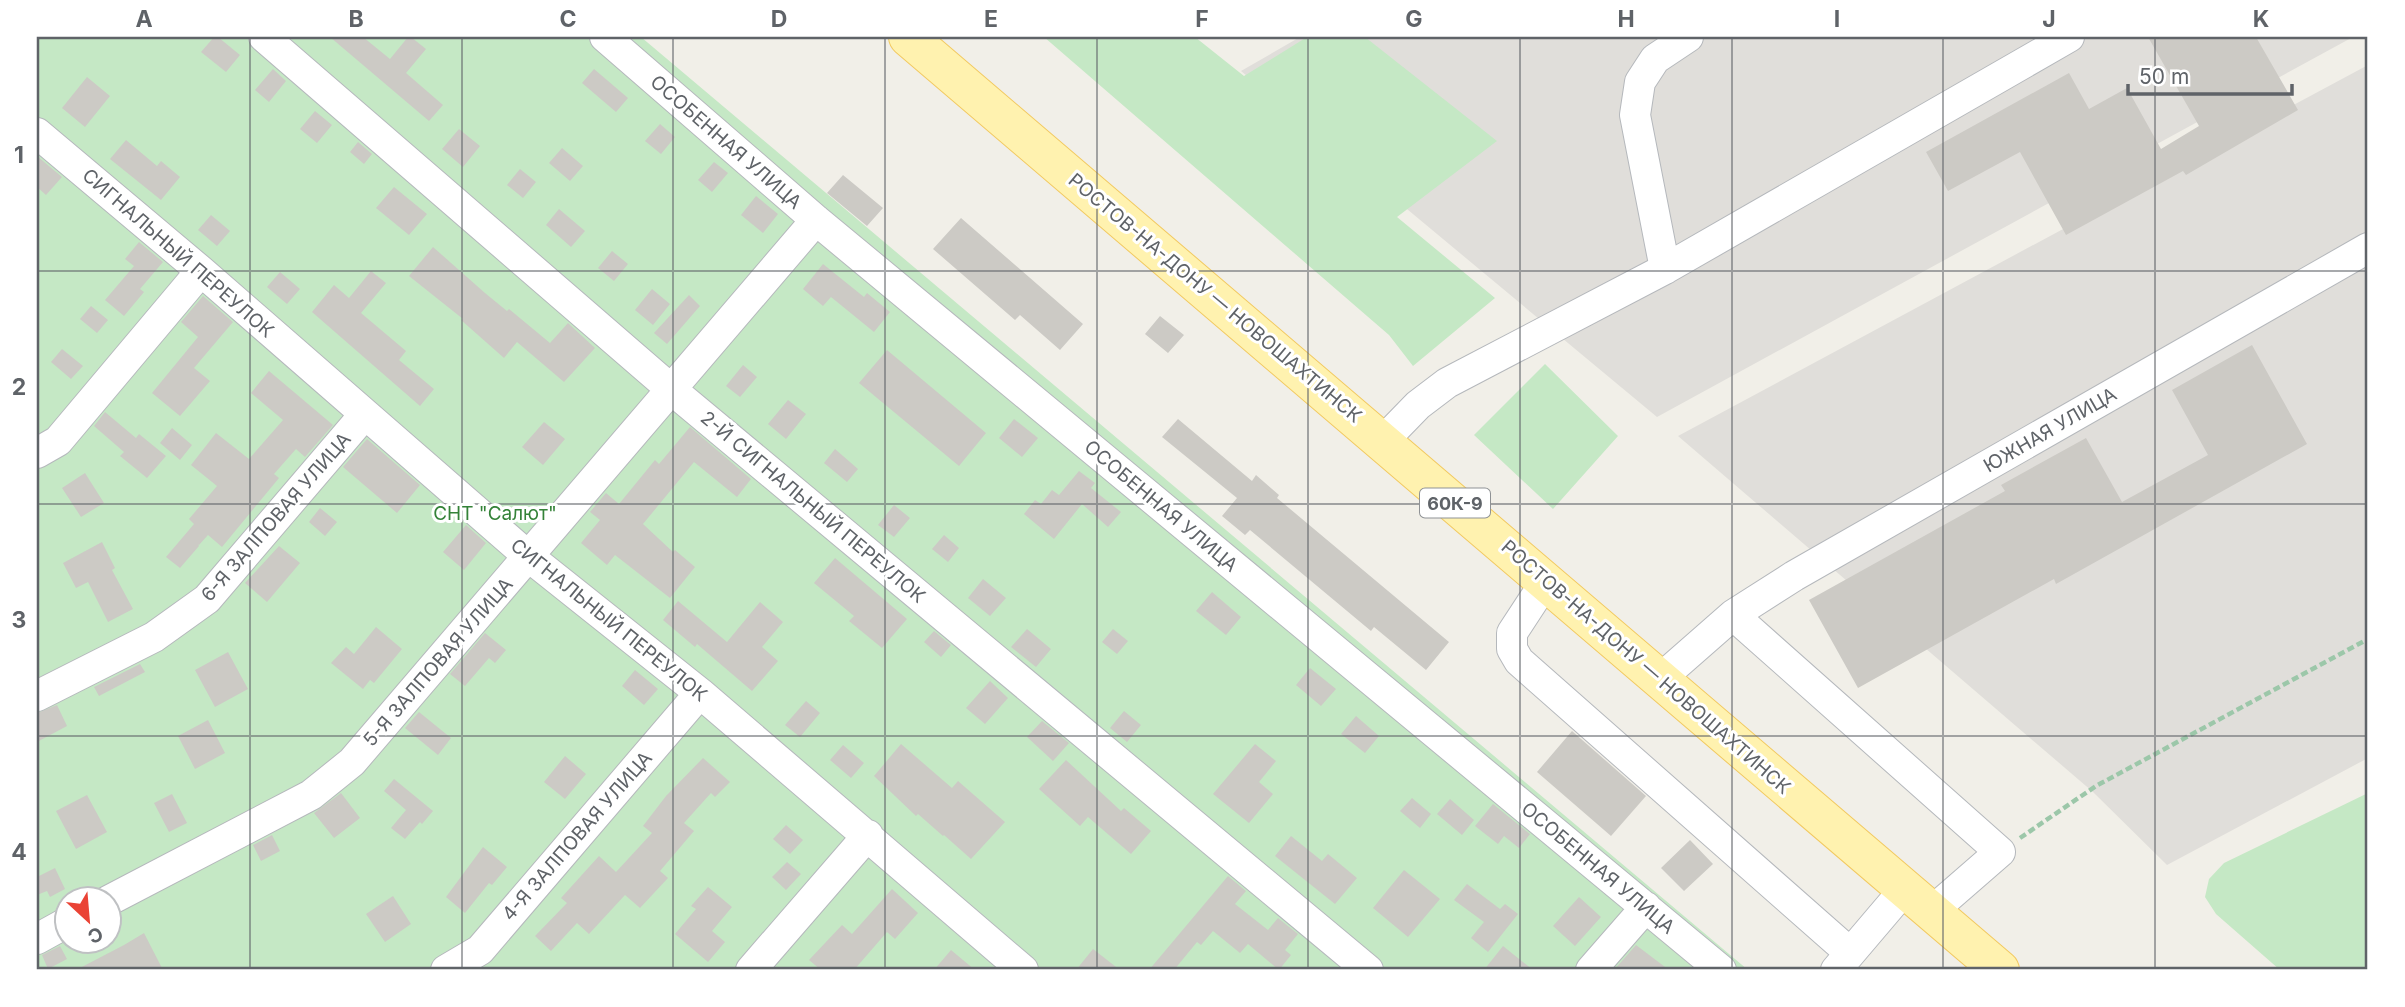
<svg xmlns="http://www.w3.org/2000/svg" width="2405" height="1007" font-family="Inter,sans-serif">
  <rect width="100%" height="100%" fill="#f1efe8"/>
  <path fill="#e0deda" d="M1300 37H2353L1657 417 1241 71Z
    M2368 65V758L2167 865 2093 792 1678 436Z"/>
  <path fill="#c5e8c5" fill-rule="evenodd" d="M37 37H641L1748 970H37ZM66 898H108V940H66Z
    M1044 37H1195L1244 76 1307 37H1365L1497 141 1397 217 1495 298 1413 366 1389 335Z
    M1545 364 1618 436 1553 509 1474 435Z
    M2368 793V970H2280L2216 914 2205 897 2209 879 2224 863Z"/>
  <path fill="#cccac5" d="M214 37H218L240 55 226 72 201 52Z
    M330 37H363L390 59 408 37H411L426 49 406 73 443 105 429 121Z
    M2148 37H2256L2298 110 2186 175 2183 171 2066 235 2020 152 1948 191 1926 152 2069 73 2089 109 2127 88 2161 149 2199 126Z
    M273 69 286 81 269 102 255 90Z
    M594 69 628 98 616 112 582 83Z
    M87 77 110 96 85 127 62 108Z
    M315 111 332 125 317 143 300 129Z
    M660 124 675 137 661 154 645 141Z
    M459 129 480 146 463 167 442 149Z
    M126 140 157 166 161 161 180 177 161 200 110 159Z
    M358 142 372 154 364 164 350 152Z
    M562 148 583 166 570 181 549 163Z
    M37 156 62 177 46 195 37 187Z
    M714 162 728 173 712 192 698 180Z
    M520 169 536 182 523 198 507 185Z
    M843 175 883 208 867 226 827 193Z
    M394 187 427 214 409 235 376 208Z
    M756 196 778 214 763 233 741 215Z
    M559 209 585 231 571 247 546 225Z
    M211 215 230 231 217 246 198 230Z
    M961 218 1083 324 1060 350 1020 315 1015 320 933 249Z
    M139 242 163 262 140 289 144 292 124 316 105 300 134 266 125 259Z
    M433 247 485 293 507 311 509 309 550 343 568 323 595 348 564 382 517 342 504 358 461 320 463 319 409 276Z
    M612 251 628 264 614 281 598 268Z
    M823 264 864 297 867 293 890 312 874 332 831 297 823 306 803 289Z
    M371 271 386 283 361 313 406 351 399 360 434 389 420 406 312 312 334 285 349 298Z
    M280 272 300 289 287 304 267 287Z
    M652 289 670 304 653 325 635 310Z
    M689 295 700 306 667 344 654 333Z
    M203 296 233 322 194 368 210 381 180 416 152 393 198 337 181 322Z
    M91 306 108 320 97 333 80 319Z
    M1160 316 1184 335 1168 353 1145 334Z
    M2252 345 2307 444 2056 584 2054 579 1858 688 1809 600 2005 491 2001 485 2086 438 2122 502 2208 455 2172 390Z
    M62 349 83 366 71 379 51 362Z
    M887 350 986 433 959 466 859 383Z
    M743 365 757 377 740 397 726 386Z
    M269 371 333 425 305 457 296 449 274 474 279 478 222 547 208 535 199 545 198 544 199 546 180 568 166 557 194 524 189 519 217 486 191 465 216 433 249 459 283 420 251 393Z
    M788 400 806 414 786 439 768 424Z
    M105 412 136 438 139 434 166 456 147 478 120 456 124 452 94 426Z
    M1014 419 1038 438 1022 457 999 438Z
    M1178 419 1252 481 1256 475 1279 495 1277 498 1449 642 1426 670 1374 627 1371 631 1250 530 1245 535 1222 516 1237 498 1162 437Z
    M544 422 565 439 543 465 522 447Z
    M690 427 751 479 737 497 694 462 643 524 673 552 675 550 695 567 670 598 615 555 607 565 581 543 600 520 590 512 606 493 619 504 655 460 659 464Z
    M172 428 192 445 180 460 160 443Z
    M367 439 420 485 397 513 343 467Z
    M835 449 858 469 847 482 824 463Z
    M1079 471 1095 483 1091 488 1121 512 1108 527 1082 504 1054 539 1024 514 1035 500 1041 504 1052 490 1059 495Z
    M85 473 104 503 81 517 62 488Z
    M894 505 910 518 894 537 878 525Z
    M320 508 337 522 325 536 309 522Z
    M466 525 486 543 464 570 443 552Z
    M944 535 959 548 948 562 932 549Z
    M102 542 115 568 112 570 133 609 108 622 88 582 76 588 63 563Z
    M279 546 300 563 267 602 245 583Z
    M835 558 907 619 882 648 849 621 854 616 814 583Z
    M983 579 1006 598 990 616 968 598Z
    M1212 592 1241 617 1226 635 1196 611Z
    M678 601 727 642 760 602 783 622 762 647 778 661 752 691 697 644 695 647 663 620Z
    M376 627 402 649 374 683 370 680 363 689 331 663 346 647 354 654Z
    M1027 629 1051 649 1036 667 1011 647Z
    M1113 629 1128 641 1117 654 1102 642Z
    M934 631 951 645 941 657 924 642Z
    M485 633 506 650 495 663 489 658 465 686 450 674Z
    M228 652 248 689 215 707 195 670Z
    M140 664 145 672 99 696 94 687Z
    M1310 668 1336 689 1321 706 1296 685Z
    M635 670 658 689 644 705 622 686Z
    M990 681 1008 698 985 724 966 708Z
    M806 701 820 713 800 737 785 725Z
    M57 705 67 726 37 742V713Z
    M1124 711 1141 725 1127 742 1110 728Z
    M419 712 451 738 438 755 405 728Z
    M1356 716 1379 736 1365 753 1341 734Z
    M208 720 225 753 195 769 178 736Z
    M1042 721 1069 743 1053 761 1027 737Z
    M1572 731 1646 796 1611 836 1537 772Z
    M901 744 952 788 958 781 1005 822 971 859 944 835 943 836 918 814 916 816 874 776Z
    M1255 744 1276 761 1259 782 1273 794 1249 823 1213 794Z
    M843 745 864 763 851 778 830 760Z
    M565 756 586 774 565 799 544 782Z
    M703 758 730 782 715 797 711 793 684 823 694 831 660 871 668 878 640 908 625 895 589 934 577 923 551 951 535 936 567 903 561 898 599 856 616 872 652 833 643 826 666 796Z
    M1066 760 1121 811 1124 808 1151 831 1131 854 1088 817 1080 826 1039 789Z
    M394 779 433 811 422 824 420 822 405 839 391 828 406 810 384 791Z
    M341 793 360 818 334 838 314 813Z
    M172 794 187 823 169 832 154 803Z
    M87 795 107 832 76 849 56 811Z
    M1412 798 1431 814 1420 828 1400 811Z
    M1450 799 1474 820 1462 835 1437 814Z
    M1493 804 1530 834 1519 848 1504 836 1498 844 1475 826Z
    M786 825 803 840 790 854 773 839Z
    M272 835 280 851 261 861 253 845Z
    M1291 836 1322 861 1328 854 1357 878 1335 904 1275 856Z
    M1690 840 1713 864 1684 891 1661 868Z
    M483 847 507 867 492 885 489 883 465 913 446 897Z
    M787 862 801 874 786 890 772 877Z
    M55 868 65 889 50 897 47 891 37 895V877Z
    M1404 870 1440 899 1408 937 1373 908Z
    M1228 876 1246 891 1235 904 1268 930 1278 918 1298 934 1285 950 1291 955 1279 970 1248 944 1240 953 1213 931 1201 945 1197 942 1174 970H1149Z
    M1467 884 1500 909 1505 904 1518 914 1488 952 1471 938 1484 922 1454 900Z
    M708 887 732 907 712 931 725 942 708 962 675 934 696 909 691 906Z
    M892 889 918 913 895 939 887 932 854 970H821L809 960 842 925 852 934Z
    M393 896 411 924 385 942 366 914Z
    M1579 897 1601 917 1575 946 1553 926Z
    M144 933 163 970H76L124 945Z
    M1636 945 1669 970H1614Z
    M60 946 67 959 48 969 42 955Z
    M1503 946 1533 970H1484Z
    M1093 949 1120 970H1076Z
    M951 950 975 970H934Z"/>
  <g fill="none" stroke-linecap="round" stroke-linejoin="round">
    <g stroke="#b5b8bc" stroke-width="32">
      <path id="minor" d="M264 37 672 390 1368 970
        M605 37 816 220 1721 970
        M37 133 201 271 528 556 700 693 1023 970
        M1665 269 1635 115 1640 82 1655 59 1688 37
        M1383 441 1418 405 1447 383 1665 269 2069 37
        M37 453 58 441 201 271
        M1546 581 1512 633V649L1519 661 1849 952
        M1733 615 2000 852 1931 912
        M1660 679 1733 615 1794 576 2368 248
        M37 696 154 637 207 599 365 414
        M108 901 311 795 352 762 816 220
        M37 939 66 923
        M446 970 480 950 700 693
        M751 970 868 835
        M1591 970 1646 907
        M1836 970 1904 890"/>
    </g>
    <g stroke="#f2c960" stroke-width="40">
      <path id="major" d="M908 37 2000 970"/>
    </g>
    <path stroke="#9cc7a9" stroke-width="4.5" stroke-dasharray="7 3.5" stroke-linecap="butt" d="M2020 838 2096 786 2368 639"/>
    <use href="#minor" stroke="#fff" stroke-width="30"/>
    <use href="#major" stroke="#fff2af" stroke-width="38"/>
  </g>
  <path fill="none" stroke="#5f6368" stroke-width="2" stroke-opacity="0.55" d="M250 37V970M462 37V970M673 37V970M885 37V970M1097 37V970M1308 37V970M1520 37V970M1732 37V970M1943 37V970M2155 37V970M37 271H2368M37 504H2368M37 736H2368"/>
  <g text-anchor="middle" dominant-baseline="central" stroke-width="6" stroke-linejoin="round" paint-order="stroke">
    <rect fill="#fff" stroke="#8f9295" stroke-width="2" x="1420" y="488.5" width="70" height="29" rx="5"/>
    <g font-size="18" font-weight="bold" fill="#5f6368">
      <text x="1455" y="503">60К-9</text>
    </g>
    <g font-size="19" fill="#5f6368" stroke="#fff">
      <text transform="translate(726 142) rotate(41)">ОСОБЕННАЯ УЛИЦА</text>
      <text transform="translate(178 253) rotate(41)">СИГНАЛЬНЫЙ ПЕРЕУЛОК</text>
      <text transform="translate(1215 298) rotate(40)">РОСТОВ-НА-ДОНУ — НОВОШАХТИНСК</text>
      <text transform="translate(2050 430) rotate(-30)">ЮЖНАЯ УЛИЦА</text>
      <text transform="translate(1161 506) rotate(40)">ОСОБЕННАЯ УЛИЦА</text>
      <text transform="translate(813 507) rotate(40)">2-Й СИГНАЛЬНЫЙ ПЕРЕУЛОК</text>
      <text transform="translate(276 517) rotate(-49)">6-Я ЗАЛПОВАЯ УЛИЦА</text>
      <text transform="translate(609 620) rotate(39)">СИГНАЛЬНЫЙ ПЕРЕУЛОК</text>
      <text transform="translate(438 662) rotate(-49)">5-Я ЗАЛПОВАЯ УЛИЦА</text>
      <text transform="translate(1646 667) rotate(41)">РОСТОВ-НА-ДОНУ — НОВОШАХТИНСК</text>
      <text transform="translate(577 836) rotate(-49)">4-Я ЗАЛПОВАЯ УЛИЦА</text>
      <text transform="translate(1598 868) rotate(40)">ОСОБЕННАЯ УЛИЦА</text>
    </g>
    <g font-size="19" fill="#348238" stroke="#fff">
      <text x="495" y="513">СНТ "Салют"</text>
    </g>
  </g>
  <rect width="2405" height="1007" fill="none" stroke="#ffffff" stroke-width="77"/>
  <g transform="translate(88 920) rotate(154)"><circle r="33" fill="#ffffff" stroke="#bfc1c3" stroke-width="2"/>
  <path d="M0-5L12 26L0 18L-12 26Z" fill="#ea4335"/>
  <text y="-10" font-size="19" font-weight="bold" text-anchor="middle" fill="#5f6368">С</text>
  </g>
  <path d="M2128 84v10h164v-10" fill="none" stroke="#5f6368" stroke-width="3.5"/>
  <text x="2139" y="84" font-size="21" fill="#5f6368" stroke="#ffffff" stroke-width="5" paint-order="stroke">50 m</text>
  <rect x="38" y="38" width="2328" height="930" fill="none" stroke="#5f6368" stroke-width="2.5"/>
  <g font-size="23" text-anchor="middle" font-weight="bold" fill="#5f6368">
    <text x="144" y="27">A</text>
    <text x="356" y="27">B</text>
    <text x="568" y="27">C</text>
    <text x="779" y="27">D</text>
    <text x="991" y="27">E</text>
    <text x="1202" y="27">F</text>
    <text x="1414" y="27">G</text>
    <text x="1626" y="27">H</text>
    <text x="1837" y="27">I</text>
    <text x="2049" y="27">J</text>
    <text x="2261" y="27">K</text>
    <text x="19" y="163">1</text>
    <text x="19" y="395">2</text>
    <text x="19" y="628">3</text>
    <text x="19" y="860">4</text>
  </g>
</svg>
